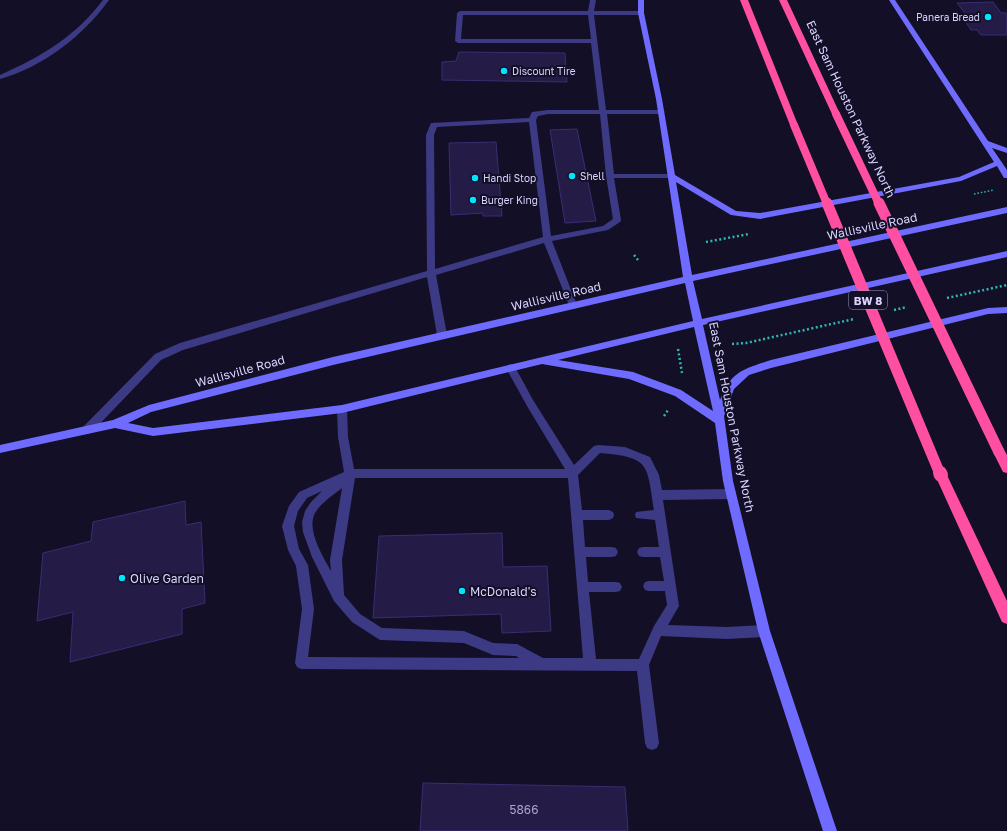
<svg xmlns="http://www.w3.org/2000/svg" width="1007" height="831" font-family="'Golos Text',sans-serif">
  <rect width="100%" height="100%" fill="#130f26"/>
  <path fill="#241b47" stroke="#3b2d73" d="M993 2 1001 13H1007V35H981L977 30H971L965 21H971L957 3Z
    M459 52 565 53 567 82 442 80V62L456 61Z
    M577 129 596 221 565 223 550 130Z
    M496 142 502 216H483V213L451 215 449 143Z
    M185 501 186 525 201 522 205 603 182 609V634L70 662 73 612 37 621 43 553 91 541 93 522Z
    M502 533 503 567 547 566 551 631 502 633 501 614 373 618 379 536Z
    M423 783 625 787 628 831H420Z"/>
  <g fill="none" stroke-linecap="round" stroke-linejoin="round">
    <path stroke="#2fb8b0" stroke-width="1.5" stroke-dasharray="1.5 2" stroke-linecap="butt" d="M974 194 994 190"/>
    <path stroke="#2fb8b0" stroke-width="2.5" stroke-dasharray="2 2.5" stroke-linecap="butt" d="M706 242 749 234
      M634 255 638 260
      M947 298 1007 285
      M894 310 907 307
      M732 344 746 343 854 319
      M678 349 682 373
      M664 416 668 410"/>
    <path fill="#3d3a85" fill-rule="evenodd" d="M590 0H596L594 11H641L644 13 641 15H594L606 110H661L665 112 661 114H607L614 174H671L675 176 671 178H614L621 220 620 222 608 230 552 241 577 305 576 307H570L569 305 544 243 436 275 447 335 445 337H439L437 335 427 277 183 350 161 360 91 433 87 434 83 433 82 430 83 427 155 354 180 343 427 271 426 135 431 123 529 118 532 112 548 110H599L591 43H458L455 41 457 13 460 11H588ZM463 15H588L591 39H461ZM548 114H600L606 176 613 219 603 226 551 236 536 120 538 116ZM529 122 543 237 435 269 434 135 437 127Z
      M511 364 514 365 533 400 574 465 594 446 598 445 625 447 650 457 659 475 662 490 731 489 735 491 736 494 735 497 731 499 663 500 679 606 668 625 727 627 764 625 768 627 770 631 768 635 764 637 727 639 661 636 649 665 659 743 657 748 652 750 647 748 645 743 637 671 301 669 297 667 295 663 302 609 296 566 288 550 282 526 289 506 299 492 344 472 338 437 337 409 338 406H346L347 409 348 437 354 469H565L527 406 506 368 508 365ZM600 453C650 457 647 464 654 510L636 512 635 515 636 518 655 520 659 547H643L639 548 637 552 639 556 643 557H660L664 581H649L645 582 643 586 645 590 649 591H665L667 605 654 626 639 659H596L589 592H616L620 591 622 587 620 583 616 582H588L586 557H612L616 556 618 552 616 548 612 547H585L583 520H609L613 518 614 515 613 512 609 510H582L578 475ZM355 478H568L583 658H543L517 644 493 643 464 631 382 628 360 614 344 595 342 560ZM342 488 330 560 331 571C323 557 306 529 315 513 321 503 333 495 342 488ZM322 491 311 502 305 511 302 522 303 532 312 557 334 601 352 622 380 640 464 643 493 655 516 656 519 658 308 657 314 609 308 565 299 549 294 526 298 511 307 498Z"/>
    <path fill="#3d3a85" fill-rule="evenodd" d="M103 0H109C83 36 43 67 0 79V75C41 57 76 36 103 0Z"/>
    <path fill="#6f6bff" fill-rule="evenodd" d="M638 0H644V13L662 99 675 175 736 211 760 213 959 177 994 162 889 0H895L988 141 1007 148V153L992 148 1007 170V178H1004L997 166 961 181 760 219 731 215 676 182 692 275 1007 207V213L693 281 702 319 1007 251V257L703 325 720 400C731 371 744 369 771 360L988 308 1007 307V313L988 314 771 368 749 375 734 389 724 416 733 481 770 631 837 831H823L758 631 723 481 715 423 675 396 629 379 542 364 342 413 153 436 115 428 0 453V445L113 420 149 405 333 357 683 277 656 99 638 13ZM685 283 693 321 342 405 153 428 128 423 151 412 333 365ZM694 327 713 411 681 390 633 372 558 360Z"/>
    <path fill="#ff4fa3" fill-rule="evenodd" d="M740 0H748L798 125 797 127 794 128 790 125Z
      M779 0H787L840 114 839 116 836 117 832 114Z
      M999 447 1003 448 1007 455V473L1003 472 993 452 995 448Z
      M941 470 945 471 1007 601V624L1002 622 935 475 937 471Z"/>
    <path stroke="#ff4fa3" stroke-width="8" d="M836 114 879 204
      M794 125 827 204"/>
    <path stroke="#ff4fa3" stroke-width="11" d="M827 203 940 474
      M879 203 999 452"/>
    <path stroke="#ff4fa3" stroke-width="14" d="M940 473 941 475"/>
  </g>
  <g fill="#00e5ff" stroke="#130f26" stroke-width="1.5">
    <circle cx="988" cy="17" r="4"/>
    <circle cx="504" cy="71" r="4"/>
    <circle cx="572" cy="176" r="4"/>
    <circle cx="475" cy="178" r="4"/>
    <circle cx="473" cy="200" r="4"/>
    <circle cx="122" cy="578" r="4"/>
    <circle cx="462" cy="591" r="4"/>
  </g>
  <g text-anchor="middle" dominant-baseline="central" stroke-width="4" stroke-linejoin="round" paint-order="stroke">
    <g font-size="10" fill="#d9d4ff" stroke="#130f26" text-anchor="start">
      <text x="980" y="17" text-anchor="end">Panera Bread</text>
      <text x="512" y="71">Discount Tire</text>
      <text x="580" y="176">Shell</text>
      <text x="483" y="178">Handi Stop</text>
      <text x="481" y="200">Burger King</text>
    </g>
    <rect fill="#130f26" stroke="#9e99be" stroke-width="1" x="849" y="291" width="38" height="18" rx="3"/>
    <g font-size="11" font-weight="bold" fill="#d9d4ff">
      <text x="868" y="300">BW 8</text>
    </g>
    <g font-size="12" fill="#d9d4ff" stroke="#130f26">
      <text transform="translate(851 109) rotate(65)">East Sam Houston Parkway North</text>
      <text transform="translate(872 226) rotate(-12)">Wallisville Road</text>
      <text transform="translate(556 296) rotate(-13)">Wallisville Road</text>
      <text transform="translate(240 371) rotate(-15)">Wallisville Road</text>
      <text transform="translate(732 417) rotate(79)">East Sam Houston Parkway North</text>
    </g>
    <g font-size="12" fill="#d9d4ff" stroke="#130f26" text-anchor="start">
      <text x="130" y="578">Olive Garden</text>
      <text x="470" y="591">McDonald's</text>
    </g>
    <g font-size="12" fill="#aca6d1">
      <text x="524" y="809">5866</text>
    </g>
  </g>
</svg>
